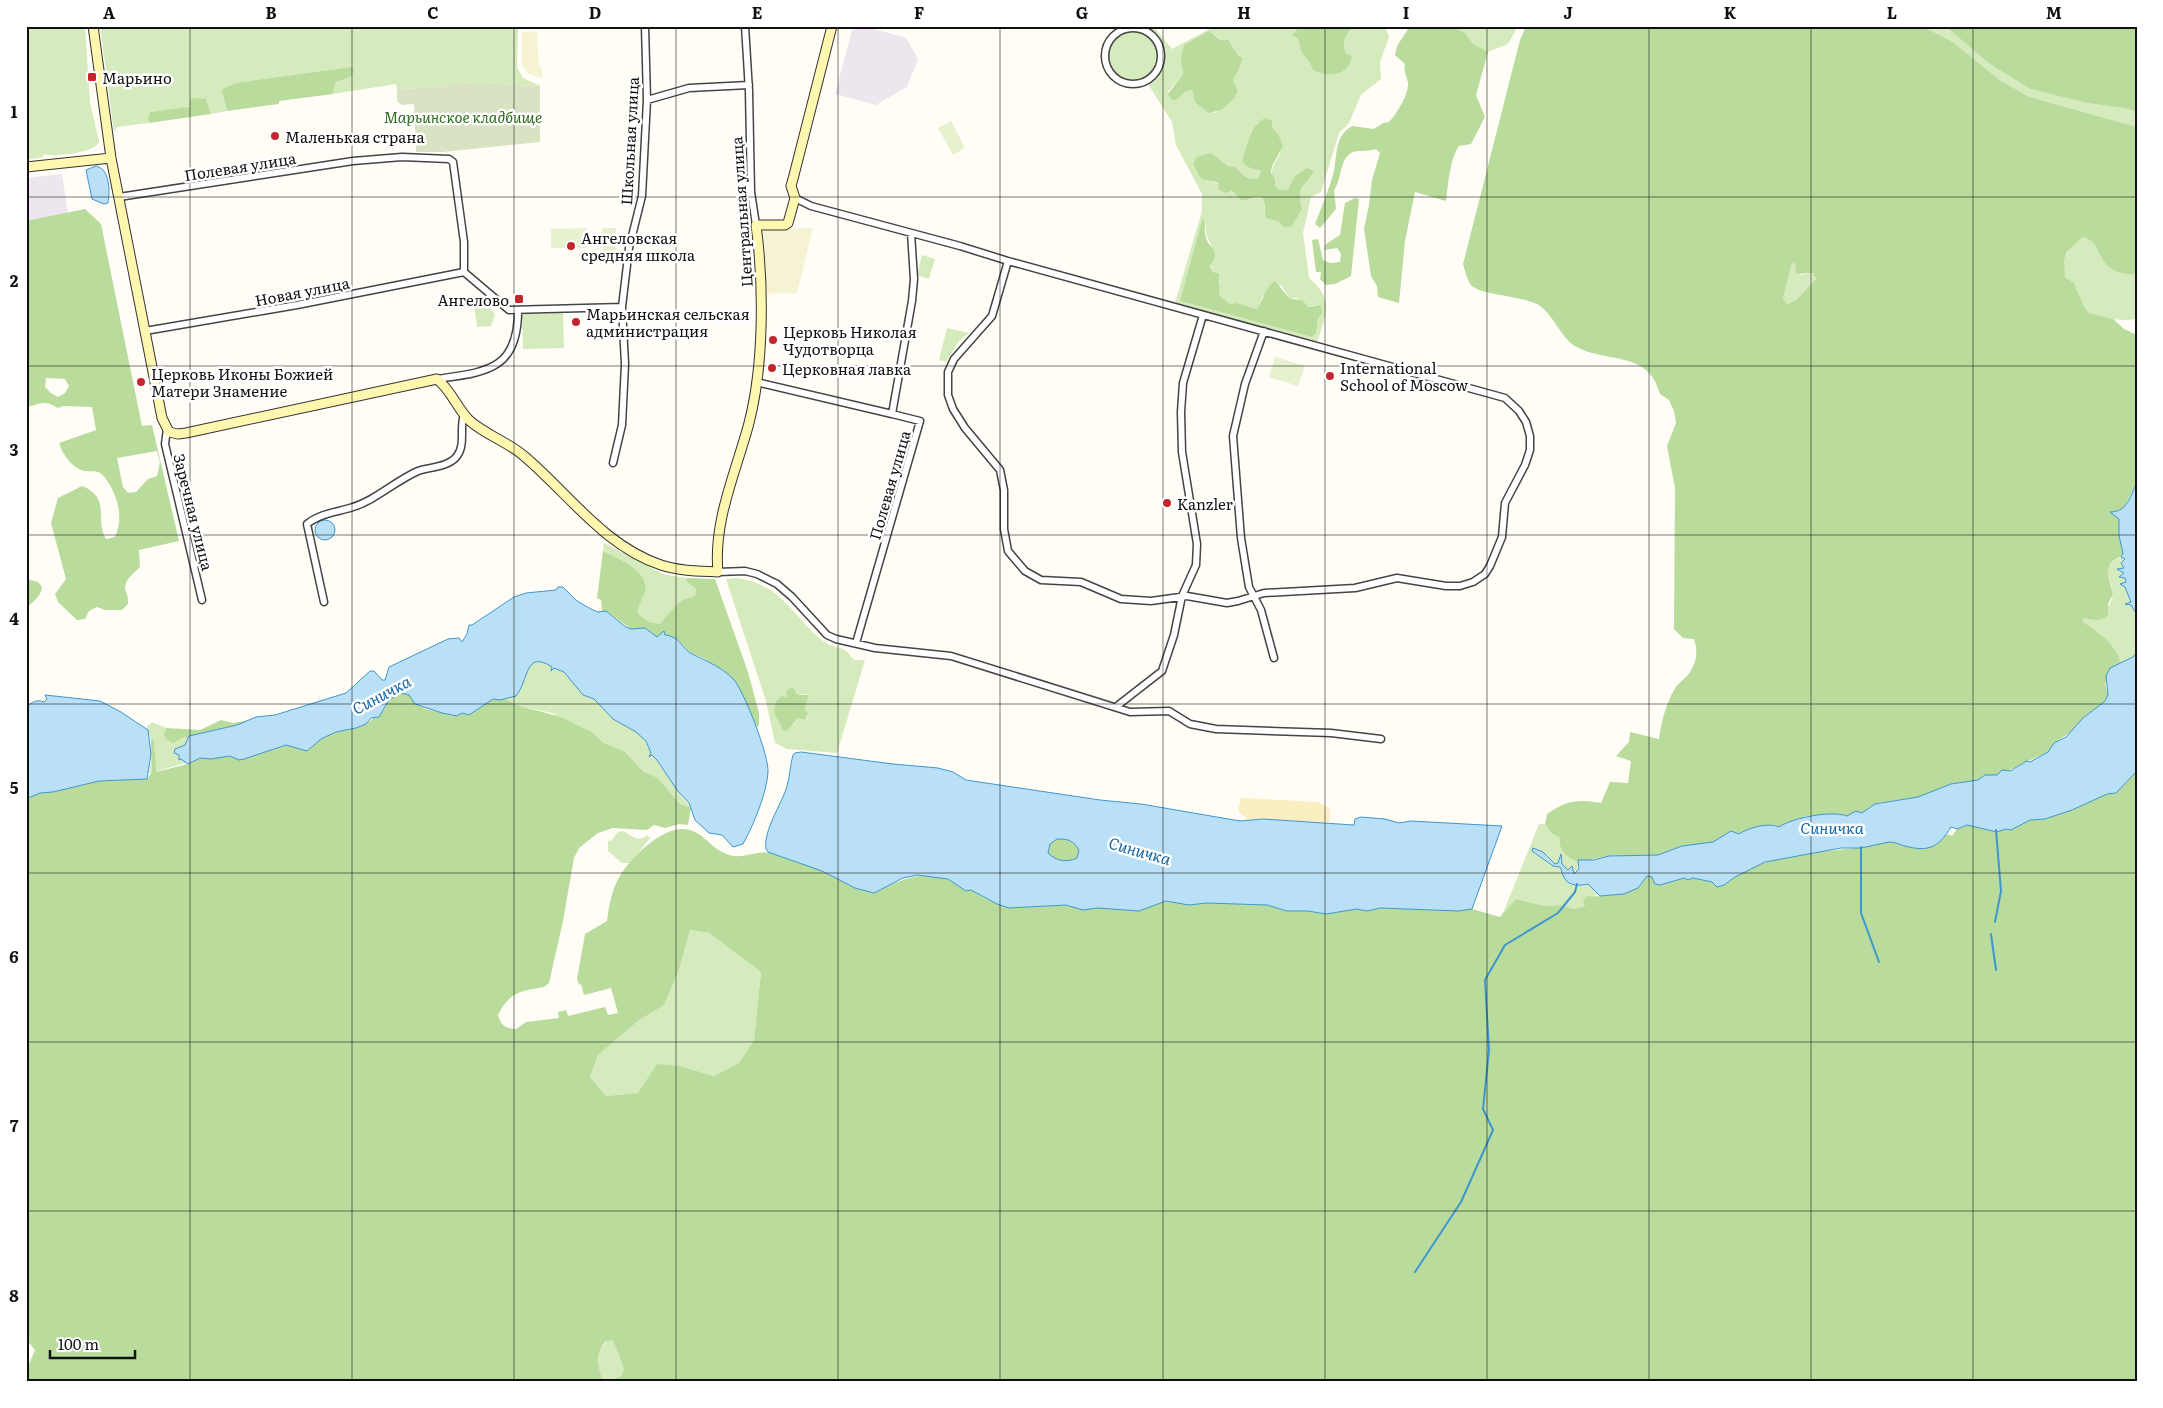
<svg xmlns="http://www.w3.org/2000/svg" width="2163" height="1408" font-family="Literata,serif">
  <rect width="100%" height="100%" fill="#fffdf5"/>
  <path fill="#eee6ef" d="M853 26H864L906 38 918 59 907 87 876 105 835 94Z
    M62 174 68 213 26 221V178Z"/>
  <path fill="#f6f3d4" d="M537 31 539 67 542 68V78L529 74 522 66V32Z
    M813 228 797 293 765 294 764 229Z"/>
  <path fill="#d5ebbd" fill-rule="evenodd" d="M26 26H85L90 102 99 142C94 153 55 157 43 154L44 157 26 160Z
    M100 26H518L517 67 523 78 540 86 459 82 443 86 397 90 396 84 333 94 336 82 344 77 351 67 241 82 224 96 227 111 211 114 206 99 182 109 151 112 148 119 149 123 117 127 114 132Z
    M1153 26 1172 49 1215 26H1300L1293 35 1301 43V49L1313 70 1325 74 1337 73 1346 54C1342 42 1345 34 1354 26H1376L1386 29 1389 37 1380 62 1381 79 1361 95 1349 123 1339 133 1321 192 1311 197 1303 233 1309 278C1335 300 1326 314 1317 343L1175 303 1202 211V194L1176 145 1172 122 1148 84C1171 67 1170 37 1142 27ZM1214 34C1219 41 1226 40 1231 45 1236 50 1236 54 1243 58L1239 69 1233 80 1238 91 1235 98 1215 113 1195 102 1192 90 1186 91 1177 100 1168 92 1183 74 1182 63ZM1258 122C1277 131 1279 133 1280 154 1272 166 1266 180 1280 190L1288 189 1295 177 1307 169 1314 171C1304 189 1296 184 1302 209L1279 222 1266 218C1264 210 1265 204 1262 197 1254 197 1250 200 1242 201 1229 184 1203 183 1193 164L1211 154 1228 166 1235 167C1244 175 1247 181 1260 178L1261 171 1247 167 1242 162 1250 134ZM1206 224C1204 236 1210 238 1211 247 1213 266 1206 264 1220 281L1217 288 1218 295 1230 304 1237 303 1257 309 1261 303 1262 297 1281 285 1289 298H1296L1308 307 1314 305 1322 313 1318 319 1316 333 1312 337 1180 301Z
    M1447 26H1518L1508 44 1488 52 1472 43 1460 30Z
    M1922 26H1945L1990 64 2030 89 2088 102 2125 108 2137 112V127L2030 97 2001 81 1953 42Z
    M1109 56a24 24 0 1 1 48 0a24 24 0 1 1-48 0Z
    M2082 237 2090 238 2100 250 2102 258 2127 274 2137 275V318C2129 323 2095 318 2088 312 2079 305 2080 292 2074 284 2072 281 2067 279 2065 277 2059 260 2070 247 2082 237Z
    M922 255 935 259 929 279 917 275Z
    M1792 263 1795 264 1800 275 1813 273 1816 279 1796 300 1787 304 1783 298Z
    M480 297 495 314 491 326 477 327 473 298Z
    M563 313 564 348 523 349 522 314Z
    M947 328 969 333 959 341 946 362 939 360Z
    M604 543 663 574 687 578 686 581 696 589 695 596C692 597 686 598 683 600 678 602 663 620 660 624L649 622 638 614 637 607 644 595 635 570 603 551Z
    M2121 557 2125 559 2124 568 2117 569 2123 571 2124 573 2120 577 2125 578 2126 582 2120 584 2125 587 2131 602 2126 604 2131 605 2137 615V652L2134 657 2120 664C2121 649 2096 629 2083 622V617L2097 620C2103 614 2110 606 2112 598 2116 580 2095 570 2121 557Z
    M736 578C784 584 793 619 826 643 832 647 842 647 847 652 851 655 851 658 855 660H865L837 753 787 749 775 743 766 701 726 579ZM796 691 798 695 807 694 804 710 807 717 805 720 798 718 793 725 787 699Z
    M540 661 546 662 552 667V670L554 668 564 672 583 695 594 699 613 719 636 732 646 741 651 753 650 756 652 755 657 760 677 790 691 808 680 804 658 778 643 771 624 751 604 743 592 732 552 713 520 706 505 699C521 693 523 675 532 663Z
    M152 722 166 728 164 734 173 743 185 737 188 740 185 745 175 749 185 763 155 772 154 740H152V773H149C152 761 154 738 146 728Z
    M1539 824H1545L1551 833 1560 838C1561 852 1566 856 1578 862V870L1574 874 1573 868 1568 870 1562 864 1560 855 1558 863 1555 864 1547 855 1532 851 1552 866 1560 867 1564 878 1582 886 1588 884 1598 895 1591 896 1585 906 1574 909 1561 905 1545 906 1516 899 1501 918Z
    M623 831C632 836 638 843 647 835L650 838 630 863H622L608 851V841L612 840 618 832Z
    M690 930 709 933 761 972 754 1040 739 1063 714 1076 680 1066 638 1093 606 1096 590 1077 598 1055 638 1021 664 1005 679 970Z
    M613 1340 624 1369 621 1376 611 1380 602 1378C597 1364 596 1354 606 1342Z"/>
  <path fill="#b9dc9c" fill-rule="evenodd" d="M1300 26H1354C1345 34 1342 42 1346 54L1352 56C1349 76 1329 78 1313 70 1310 63 1306 58 1302 52 1298 44 1302 40 1292 35Z
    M1410 26 1454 27 1465 33 1472 43 1488 52 1476 95 1485 117 1471 144 1459 146C1450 159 1448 185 1446 201L1415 192 1405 241 1399 303 1378 297 1377 286 1371 276 1364 229 1369 205 1372 180 1380 153 1376 149C1367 152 1358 150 1353 152 1339 158 1342 180 1334 190L1336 209 1320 228 1315 224C1321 208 1328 192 1333 175 1338 157 1333 137 1352 126L1374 129 1383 123 1389 122C1396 115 1409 94 1408 83 1407 76 1403 72 1405 64L1395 55 1397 46Z
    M1526 26H1922L1953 42 2001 81 2030 97 2137 127V275C2127 274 2114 273 2107 265 2097 255 2099 240 2082 237L2067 252 2064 261 2065 277 2074 283 2084 307 2089 313 2113 319 2124 329 2137 335V482L2124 508 2117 512H2111L2119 519V536L2123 553C2120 558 2117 558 2113 561 2103 570 2111 584 2113 594L2108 604V615C2100 623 2092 619 2083 618V622C2096 630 2121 648 2120 664L2115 665 2105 683 2108 695 2105 701 2082 719 2075 729 2054 743 2048 752 2015 767C2009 772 2003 770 1998 775H1985L1978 780 1951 784 1918 797 1878 803 1862 813 1847 816 1841 814 1806 816 1779 827 1775 825 1746 830 1739 834 1707 844 1682 846 1658 855 1609 856 1578 862C1567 857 1558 851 1560 838L1551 833 1545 824 1547 814C1567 800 1578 799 1601 803L1610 782 1628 783 1631 761 1616 756 1629 742 1630 732 1659 739C1661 722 1666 704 1674 690 1678 682 1686 679 1690 672 1697 662 1698 650 1694 639L1683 638 1674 629 1675 488 1667 446 1676 423 1674 411 1669 400 1660 394C1648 349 1606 364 1575 346 1560 337 1553 313 1537 304 1522 296 1479 295 1471 285 1467 280 1465 270 1463 264L1520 40ZM1792 263 1795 264 1796 274 1813 273 1816 279 1796 300 1787 304 1783 298Z
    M1945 26H2137V112L2125 108 2088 103 2030 89 1990 64Z
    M1209 31C1217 36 1218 42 1228 40L1238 55 1243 58 1239 69 1233 80 1238 91 1235 98 1221 110 1209 113 1195 102 1192 90 1186 91 1177 100H1172L1168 94 1183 74 1181 58 1184 45Z
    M351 67 354 69 352 76 336 82 333 94 279 101V104L227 111 222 90 226 87 241 82Z
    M195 98 206 99 211 114 149 123 148 119 150 112 189 107 190 100Z
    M1265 118 1272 121V128L1278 134 1283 146 1272 166 1271 173 1275 179V186L1280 190 1288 189 1295 176 1307 168 1314 171C1304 189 1296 184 1302 209L1291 227H1284L1279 222 1266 218C1264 210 1266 204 1262 197 1254 196 1250 200 1242 201L1232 191 1226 193 1219 190 1218 183C1199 176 1204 185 1193 164L1197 157 1211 153 1228 166 1235 167C1244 175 1247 181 1259 178L1261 171 1247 167 1242 162C1247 146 1249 126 1265 118Z
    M1355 198 1359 199 1351 276 1335 284 1326 285 1320 279 1321 272H1316L1312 240 1318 239 1323 260 1330 263 1340 262 1341 254 1337 248 1324 250 1326 244 1340 235 1345 203Z
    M85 209 101 224 142 426 152 425 179 541 139 550 140 567C134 573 125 579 125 588 126 594 129 596 128 604L122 610H105L97 607 89 611 85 619 77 620 58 602 55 594 66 579 51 523 58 498 82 486C112 498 94 520 106 539L115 537C123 519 119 502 110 485 107 481 104 475 100 473 95 470 89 472 84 471 71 467 63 455 59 443L96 430 92 407 63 406 58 408C44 399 41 404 26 407V221ZM46 378 65 379 69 386 65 393 58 397 51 393 45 387ZM157 451 160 462 157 476 148 479 136 492 128 493 123 487 117 458Z
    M1203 217C1205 223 1204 226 1205 233 1206 248 1223 250 1210 266L1213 272 1219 274V295L1230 304 1237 303 1257 309C1265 299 1263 289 1275 281L1289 298 1303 301 1308 307 1321 305 1322 313 1318 319 1316 333 1312 337 1180 301Z
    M603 551C618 559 650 571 645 592 642 601 637 605 638 614L649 622 660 624C663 620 678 602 683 600 686 598 691 597 695 596L696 589 686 581 687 578 715 579 748 672 759 713V725L756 728 734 680C725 672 715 665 705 659 700 656 695 655 690 652 681 645 678 635 665 636L664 632 657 637 641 628 631 629 608 612H602L601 600 597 598Z
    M26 579 38 582 42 587C41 597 32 602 26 609Z
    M790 688H793L798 695H809L804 710 808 713 805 720 798 718 787 731 783 730 774 712 776 701 782 696 787 698 786 691Z
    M401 693 409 695 415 704 426 709 453 716 462 713 469 715 493 699H505L520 706 561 717 592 732 604 743 624 751 643 771 658 778 680 804 691 808 688 825 679 824 665 828 654 825 647 830 613 828 598 833 579 848 574 858 563 921 549 983 544 987C521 991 509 992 498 1015 501 1026 505 1028 516 1029L526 1022 559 1018 558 1012 566 1010 568 1016 605 1007 608 1015 618 1013 611 988 584 995 581 984 579 985 577 979 585 934 607 921C609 905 612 888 621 874 633 855 670 818 695 832 710 840 713 851 733 856 745 858 759 850 771 853 788 857 805 864 821 870 839 878 854 888 874 893 898 881 923 868 950 880 956 882 960 888 966 891L971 890 986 899 1009 908 1066 905 1077 908H1120L1139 911 1166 901 1189 905 1207 903 1267 905 1287 911H1308L1326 914 1357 909 1367 911 1380 908 1458 911 1472 909 1500 917 1516 899 1545 906 1561 905 1574 909 1585 906 1583 901 1587 896C1599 897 1625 895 1637 888 1641 886 1644 880 1647 876L1670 880 1684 878H1693L1724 885C1756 855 1814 853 1855 848 1867 846 1878 843 1889 842 1897 842 1902 846 1910 847 1923 849 1938 845 1947 834L1952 836 1957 829 1967 825 2011 830 2030 820 2045 819 2072 810 2107 794 2116 793 2137 771V1382H26V1371L35 1350 26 1339V799L40 793 53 792 99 781 147 779 152 772 151 740H154L156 772 188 764 200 758 231 756 239 760 286 745 307 751 321 739 336 732 356 728 366 724 384 710 389 700ZM690 930 709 933 761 972 754 1040 739 1063 714 1076 680 1066 657 1064 638 1093 606 1096 590 1077 598 1055 638 1021 664 1005 679 970ZM613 1340 624 1369 621 1376 611 1380 602 1378C597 1364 596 1354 605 1342Z
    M221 720 233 723 249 720 237 725 189 736 188 740 185 737 173 743 166 739 164 734 166 728 200 730Z
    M1057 839C1068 839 1073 840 1079 850L1077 858C1067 863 1056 861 1048 853L1050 844Z"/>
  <path fill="#fbeec1" d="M1241 798 1319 802 1330 809 1329 822 1248 820 1238 811Z"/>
  <path fill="#d9e3c4" d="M459 82 540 86V142L443 152H416L414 104 402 105 397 101V90L443 86Z"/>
  <path fill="#e6f2cf" d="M951 121 965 148 953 155 938 128Z
    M586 228V248H551V229Z
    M602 228H616V251L603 252Z
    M1275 357 1305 366 1298 386 1269 377Z"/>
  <path fill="#b9e0f7" stroke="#3f96cf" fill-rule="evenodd" d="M96 166C110 169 110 191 108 203L104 204 92 199 86 170Z
    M2137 482V615L2131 605 2125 604 2131 602 2125 587 2120 584 2126 582 2125 578 2119 577 2124 573 2117 569 2124 568 2121 563 2125 559 2121 557 2123 553 2119 536V519L2110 512C2128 512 2130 496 2137 482Z
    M315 530a10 10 0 1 1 20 0a10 10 0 1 1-20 0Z
    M558 587H563L577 601 591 609 598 612 606 611 626 627 631 629 645 628 657 637 664 631 665 635C680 636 681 648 692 654 707 661 723 668 734 680 745 693 769 756 768 772 767 793 753 826 743 844L733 847 722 835 709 833 695 820 689 803 677 790 657 760 652 755 649 757 651 753 646 741 636 732 613 719 594 699 583 695 564 672 554 668 551 671 552 667C525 649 529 680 516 696L500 700 493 699 469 715 462 713 457 716 442 713 415 704 409 695 401 693 389 700 379 717 371 718 366 724 356 728 336 732 321 739 307 751 286 745 244 759 239 760 230 756 211 759 200 758 188 764 181 759 179 760V755L174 753 175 749 185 745 189 736 237 725 256 717 275 715 346 693 370 671H374L382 680H385L389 667 448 639 459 638 462 642 467 634 469 625H472L514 597 526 593 556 590Z
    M2137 652V771L2116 793 2107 794 2072 810 2045 819 2030 820 2011 830 2006 829 1997 832 1967 825 1957 829 1951 827C1940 845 1931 852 1909 847 1902 846 1897 842 1889 842L1861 848H1841L1765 862 1735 877 1724 885 1717 887 1712 882 1693 878 1688 880 1684 878 1660 885 1655 884 1652 877 1647 876 1638 888 1624 894 1600 896 1588 884C1581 886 1569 886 1565 879 1562 875 1562 870 1560 867L1553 866 1532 851 1533 848 1543 852 1555 864 1558 863 1561 854 1562 864 1568 870 1572 866 1574 874 1579 869 1578 860H1594L1609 856 1658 855 1682 846 1713 842 1731 831 1739 834C1748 828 1768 822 1779 827 1792 818 1831 810 1847 816L1856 811 1862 813 1875 804 1918 797 1951 784 1978 780 1985 775H1997L2002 770 2011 771C2016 766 2021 766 2026 761L2030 762 2048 752 2054 743 2066 737 2082 719 2105 701 2108 695 2106 676 2110 668 2133 657Z
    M45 695 100 701 121 712 148 730 151 754 147 779 99 781 53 792 40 793 26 799V707C32 702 37 699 44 702L47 699Z
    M801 752 893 764 938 768 953 772 966 780 1100 800 1141 804 1240 821 1263 819 1354 825 1355 819 1361 817 1385 819 1399 823 1411 821 1502 826 1472 909 1458 911 1380 908 1367 911 1357 909 1326 914 1308 911H1287L1267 905 1207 903 1189 905 1166 901 1139 911 1098 908 1083 910 1066 905 1009 908 997 904 971 890 966 891 948 879 917 875 903 878 874 893 855 888 822 871 768 852 766 849C763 830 782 804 787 786 790 776 790 765 793 755L795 753ZM1057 839C1068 839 1073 840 1079 850L1077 858C1067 863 1056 861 1048 853L1050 844Z"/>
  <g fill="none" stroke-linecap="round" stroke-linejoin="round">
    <path stroke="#3f96cf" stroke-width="2" d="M1861 847V913L1879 962
      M1995 922 2001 891 1996 830
      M1991 934 1996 970
      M1415 1272 1461 1202 1493 1130 1483 1109 1489 1050 1485 980 1505 945 1558 913 1575 892 1577 884"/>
    <g stroke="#444" stroke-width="9">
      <path id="street" d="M745 26 749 91 751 192 756 225
        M1105 56a28 28 0 1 1 56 0a28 28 0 1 1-56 0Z
        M647 100 689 88 749 85
        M119 197 353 161 402 157 449 159 453 162 464 242V272
        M795 198 811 206 960 246 1008 261 1505 398 1519 411 1526 422 1530 436V450L1525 465 1505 503 1502 537 1490 566 1485 574 1473 582 1460 586H1446L1397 578 1355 588 1264 593 1238 601 1227 603 1187 596 1151 601 1121 599 1081 582 1041 580 1025 571 1008 551 1004 529V490L1000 470 965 428 953 409 948 395V372L954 359 992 316 1008 261
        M464 272 509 310 622 307
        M145 331 297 305 464 272
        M1264 331 1245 384 1233 436 1241 538 1249 587 1261 610 1274 658
        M437 379C485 372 518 371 518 311
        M756 382 892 414
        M167 429 165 444 202 600
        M613 463 622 425 625 364 622 307 629 248 642 196 647 100 645 26
        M718 572 745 571 757 574 777 584 792 597 827 635 836 639 875 648 951 656 1130 712 1169 711 1190 724 1216 729 1331 733 1381 739
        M324 602 307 524C319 514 336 512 350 508 375 501 395 481 418 471 430 467 449 467 457 456 466 444 459 428 464 415
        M856 643 920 421 892 414 912 301 914 279 911 233
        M1117 706 1162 671 1174 635 1182 596 1196 565 1197 544 1182 452 1181 412 1183 383 1203 315"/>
    </g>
    <g stroke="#333" stroke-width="11">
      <path id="secondary" d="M93 26 111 158 162 418 169 432 178 434 186 433 437 379C452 391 457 409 470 421 486 435 508 442 524 456 568 493 604 546 661 565 679 571 699 571 718 572 713 521 736 472 749 423 764 365 764 285 756 225H785L788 223 795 198 791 186 793 179 832 26
        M26 167 111 158"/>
    </g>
    <use href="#street" stroke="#fff" stroke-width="6"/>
    <use href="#secondary" stroke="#fff6b0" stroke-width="9"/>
  </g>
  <path fill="none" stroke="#111" stroke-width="1" stroke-opacity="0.55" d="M190 26V1382M352 26V1382M514 26V1382M676 26V1382M838 26V1382M1000 26V1382M1163 26V1382M1325 26V1382M1487 26V1382M1649 26V1382M1811 26V1382M1973 26V1382M26 197H2137M26 366H2137M26 535H2137M26 704H2137M26 873H2137M26 1042H2137M26 1211H2137"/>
  <g fill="#c4262e" stroke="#fff" stroke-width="2">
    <rect x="87" y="72" width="10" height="10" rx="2.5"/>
    <circle cx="275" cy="136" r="5"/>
    <circle cx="571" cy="246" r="5"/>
    <rect x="514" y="294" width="10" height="10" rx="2.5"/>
    <circle cx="576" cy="322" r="5"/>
    <circle cx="773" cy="340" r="5"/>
    <circle cx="772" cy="368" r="5"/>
    <circle cx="1330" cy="376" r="5"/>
    <circle cx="141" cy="382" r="5"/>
    <circle cx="1167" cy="503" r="5"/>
  </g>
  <g text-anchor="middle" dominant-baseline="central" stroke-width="5" stroke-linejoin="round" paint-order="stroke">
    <g font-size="15" fill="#111" stroke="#fff" text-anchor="start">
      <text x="102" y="77">Марьино</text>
      <text x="285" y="136">Маленькая страна</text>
      <text x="581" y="237">Ангеловская<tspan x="581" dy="17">средняя школа</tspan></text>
      <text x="509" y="299" text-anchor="end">Ангелово</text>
      <text x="586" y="313">Марьинская сельская<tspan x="586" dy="17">администрация</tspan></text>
      <text x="783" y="331">Церковь Николая<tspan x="783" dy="17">Чудотворца</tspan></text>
      <text x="1340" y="367">International<tspan x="1340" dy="17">School of Moscow</tspan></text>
      <text x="782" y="368">Церковная лавка</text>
      <text x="151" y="373">Церковь Иконы Божией<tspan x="151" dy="17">Матери Знамение</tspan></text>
      <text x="1177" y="503">Kanzler</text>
    </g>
    <g font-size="15" font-style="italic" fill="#2f6b1f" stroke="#fff">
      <text x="463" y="116">Марьинское кладбище</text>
    </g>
    <g font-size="15" fill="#111" stroke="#fff">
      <text transform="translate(629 141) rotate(-87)">Школьная улица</text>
      <text transform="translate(240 166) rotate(-9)">Полевая улица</text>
      <text transform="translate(741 212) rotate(-94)">Центральная улица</text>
      <text transform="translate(302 291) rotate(-11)">Новая улица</text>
      <text transform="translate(889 485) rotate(-74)">Полевая улица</text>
      <text transform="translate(194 512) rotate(76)">Заречная улица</text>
    </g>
    <g font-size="16" font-style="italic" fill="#1768a6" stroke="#fff">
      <text transform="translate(381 694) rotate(-28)">Синичка</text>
      <text x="1832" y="827">Синичка</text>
      <text transform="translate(1140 850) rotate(16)">Синичка</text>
    </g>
  </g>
  <rect width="2163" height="1408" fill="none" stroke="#ffffff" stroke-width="55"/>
  <path d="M50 1350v8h85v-8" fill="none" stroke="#111111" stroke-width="2.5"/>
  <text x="58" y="1350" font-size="15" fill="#111111" stroke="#ffffff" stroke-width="4" paint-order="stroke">100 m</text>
  <rect x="28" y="28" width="2108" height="1352" fill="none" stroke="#111" stroke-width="2"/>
  <g font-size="16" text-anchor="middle" font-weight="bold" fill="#111">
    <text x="109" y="19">A</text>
    <text x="271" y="19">B</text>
    <text x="433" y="19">C</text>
    <text x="595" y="19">D</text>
    <text x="757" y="19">E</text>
    <text x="919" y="19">F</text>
    <text x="1082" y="19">G</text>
    <text x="1244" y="19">H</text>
    <text x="1406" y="19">I</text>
    <text x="1568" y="19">J</text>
    <text x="1730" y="19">K</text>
    <text x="1892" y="19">L</text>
    <text x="2054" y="19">M</text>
    <text x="14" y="118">1</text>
    <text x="14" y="287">2</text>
    <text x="14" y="456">3</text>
    <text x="14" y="625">4</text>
    <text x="14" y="794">5</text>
    <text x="14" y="963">6</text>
    <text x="14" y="1132">7</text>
    <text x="14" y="1302">8</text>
  </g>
</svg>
